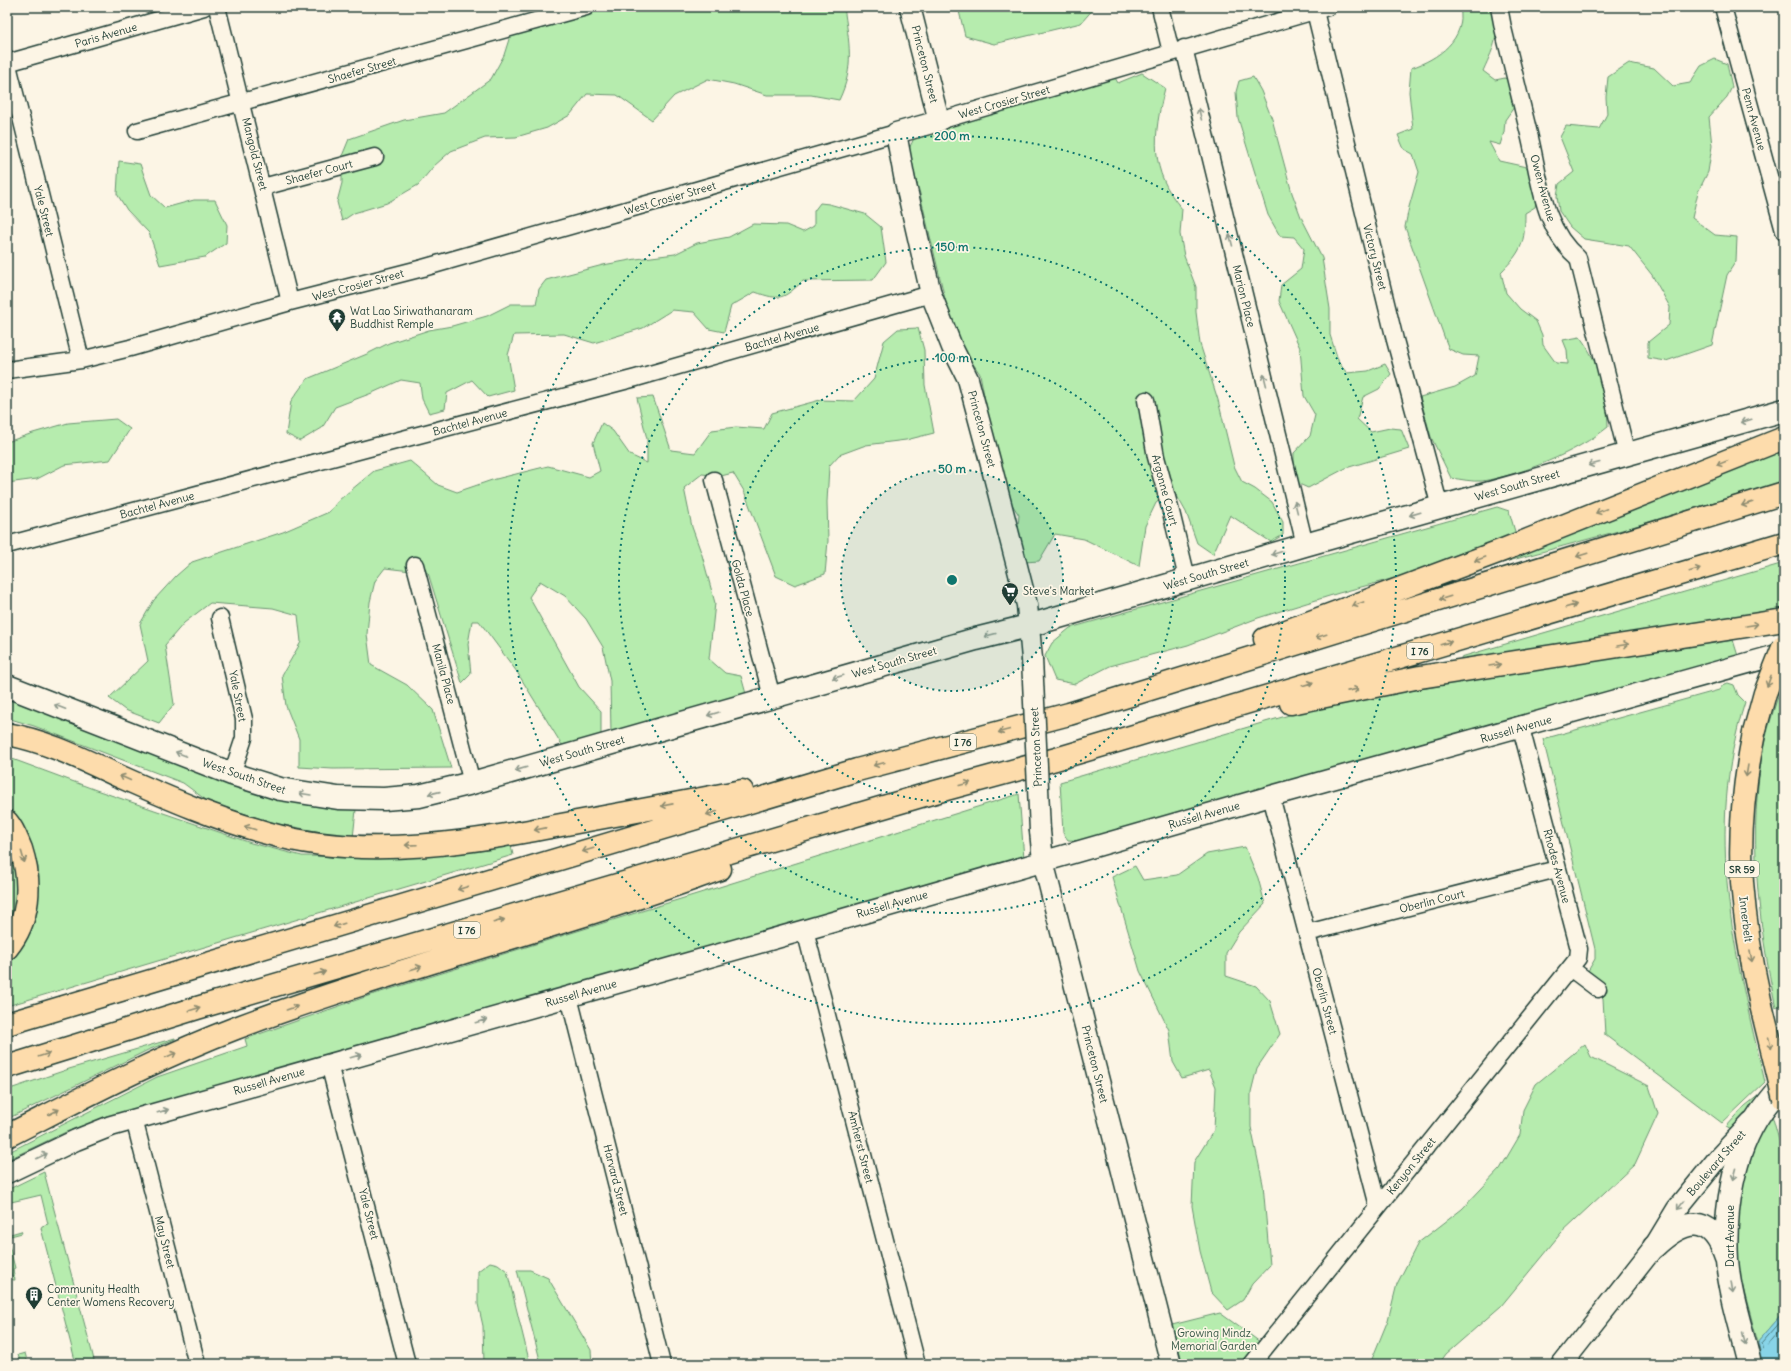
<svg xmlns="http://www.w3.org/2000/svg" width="1791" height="1371" font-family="Delius,sans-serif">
  <rect width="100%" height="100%" fill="#fcf5e5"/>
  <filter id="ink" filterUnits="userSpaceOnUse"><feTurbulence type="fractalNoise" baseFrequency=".025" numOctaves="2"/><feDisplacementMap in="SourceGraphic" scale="8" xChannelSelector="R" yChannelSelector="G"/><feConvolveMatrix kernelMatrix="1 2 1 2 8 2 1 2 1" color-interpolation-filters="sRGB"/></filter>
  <g filter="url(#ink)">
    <path fill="#b6ecae" stroke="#6a9471" d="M546 7H844C849 42 855 67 839 100L811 95H767L734 84 708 79 674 96 652 120 617 95 587 94 570 115 547 128 516 137 485 138 451 151 434 166 418 185 387 203 354 213 342 221 337 202 342 183V156L349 139 404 120 444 113 491 79 504 55 510 36Z
      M958 7H1095L1081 23 994 44 965 36Z
      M1460 7H1493C1499 39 1496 42 1483 71L1495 80 1505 78 1513 84 1514 107 1505 120 1504 132 1500 145 1489 142 1499 161 1531 168 1538 194 1535 207 1525 213C1525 243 1522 251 1501 272L1506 293 1520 309 1536 321 1542 335 1543 345 1556 363 1568 364 1567 350 1563 340 1580 337C1600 364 1607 394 1608 427 1577 452 1522 475 1482 481 1472 482 1460 479 1451 478L1431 437 1420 397 1455 387 1475 376 1479 356 1463 355 1449 349 1445 339 1405 227 1409 207 1419 172 1413 154 1404 149 1398 135 1413 129 1409 92 1411 68C1438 59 1467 39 1460 7Z
      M1715 59 1727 64 1732 87 1727 97 1709 117 1712 146 1708 172 1698 192 1692 218 1715 235 1737 237 1736 261 1727 275 1712 345 1666 361 1648 358V342L1669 325 1670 307 1652 275 1629 246 1584 239 1570 227 1559 211 1557 196 1559 184 1574 172 1560 137 1566 126 1599 129 1607 114 1606 97 1608 77 1629 63 1654 68 1673 86 1690 83 1701 66Z
      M1142 73 1165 88C1153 136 1149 170 1182 209L1180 234 1184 256 1196 287V312L1200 344 1218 400 1234 466 1242 482 1255 489 1272 502 1283 522V535L1271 542 1230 515 1213 554 1197 543 1186 512 1173 489 1156 503 1145 526 1139 566 1084 539 1055 534 1039 561 1025 562 1017 538 1019 515 1002 489 980 374 969 358 951 324 920 194 908 151 916 134 1114 76 1118 83Z
      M1253 77 1261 91 1272 119 1292 193 1301 217 1322 258 1330 309V335L1339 363 1347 373 1368 371 1385 364 1391 374 1379 389 1363 397 1357 419 1371 432 1390 428 1401 429 1409 449 1346 468 1308 488 1299 484 1294 470V453L1310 436 1315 415 1304 396 1300 348 1279 301 1281 285 1301 269 1304 249 1294 237 1280 236 1268 215 1238 118 1236 92 1239 81Z
      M119 161 140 164 151 195 165 208 194 200H215L227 225 226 243 205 257 160 265 149 233 127 210 117 194Z
      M820 203 829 204 865 214 881 227 886 262 873 280 803 281C783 299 781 301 755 292L731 306 724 332 709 329 694 312 672 310 643 328 594 343 564 334 514 335 508 355 514 390 488 397 472 380 447 393 445 409 429 413 422 399 420 383 401 380 372 393 335 407 322 428 300 441 286 434 291 401 307 379 367 354 389 343 429 330 452 326 487 316 511 304H536L539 289 546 280 603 265 636 259 675 254 697 243 729 237 753 224 786 225 803 232 814 226V211Z
      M918 328 924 350 925 385 934 433 906 440 866 445 839 455 829 466 827 502 828 541 825 574 795 585 776 576 744 491 733 473 721 476 702 474 684 488 692 527 702 555 715 603 709 659 725 673 741 676 746 694 611 734 610 681 603 647 586 619 565 596 540 581 529 597 579 687 601 711V736L562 745 517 672 479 621H472L468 644 471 674 462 683 428 573 385 568 375 581 370 602 367 634 371 665 407 685 433 710 451 768 333 769 299 767V739L286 706 282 675 301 642 298 615 273 608 210 603 184 623 165 645 174 704 159 723 125 710 109 698 148 661 140 624 154 600 176 576 192 562 283 532 329 512 339 500 374 471 410 461 438 485 457 492 492 480 548 466 589 477 600 471 593 443 602 423 613 431 630 455 647 463V439L637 398 653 397 671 450 695 453 712 430 736 427 764 429 772 413 820 400 854 401 874 379 884 341 898 329Z
      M116 419 130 429 110 460 64 465 37 479 7 483V442L33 433 68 423Z
      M1784 446V481L1629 528 1450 577Z
      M1497 507 1509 511 1516 535 1458 561 1339 593 1258 618 1188 645 1110 666 1075 684 1055 680 1045 656 1052 643 1070 628Z
      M1784 563V607L1780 614 1463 664 1461 657Z
      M1733 640 1738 656 1084 841 1068 840 1063 833 1060 782 1303 711 1336 704 1460 682Z
      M1784 678V1002L1776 1008C1758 922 1747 832 1764 745 1769 722 1777 700 1784 678Z
      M1728 683 1734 685 1738 695 1745 702C1704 832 1734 954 1765 1082L1722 1123 1605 1035 1603 998 1581 983 1595 959V949L1543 739 1719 690 1724 684Z
      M7 691 283 798 356 810 353 838 278 824 210 803 183 783 34 726 7 718Z
      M7 757 96 790 251 843 302 856 353 857 454 854 511 846 513 855 7 1006V965L18 951 38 895V867L28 835 7 809Z
      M1019 794 1024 859 116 1114 66 1132 7 1160V1153L157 1077 247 1046 245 1039 368 996Z
      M7 840C15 853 20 873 21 889 21 900 13 920 7 930Z
      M1245 847 1258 878 1265 904 1239 932 1226 953V976L1256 986 1270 1001 1280 1034 1257 1068 1251 1092V1127L1263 1184 1270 1265 1252 1284 1243 1300 1228 1310 1211 1292 1200 1251 1192 1206 1194 1162 1214 1130 1216 1087 1209 1070 1182 1078 1173 1062 1169 1030 1140 971 1112 877 1135 866 1143 880 1177 875 1207 854Z
      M175 1038V1039L148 1050 7 1119V1090L69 1069Z
      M1585 1044 1591 1057 1649 1086 1658 1114 1635 1164 1561 1233 1501 1306 1446 1354 1439 1364H1370L1388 1320 1397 1284 1418 1243 1462 1209 1500 1169 1520 1135 1523 1110 1536 1084Z
      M1764 1091 1733 1131 1726 1127 1745 1106Z
      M1772 1115 1784 1158V1313L1758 1343 1740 1276 1737 1244V1218L1743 1183 1759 1134Z
      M44 1172 92 1352 95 1364H76L41 1228 42 1226 48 1224 41 1195 7 1203V1190Z
      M21 1231 22 1233 7 1237 15 1268 13 1269 15 1280H13L7 1261V1235Z
      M490 1262 498 1264 507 1271 530 1364H484L483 1326 478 1304V1271Z
      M517 1270H530L548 1278 591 1350 592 1364H541Z
      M1220 1313 1260 1342 1242 1364H1183L1172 1325Z
      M25 1353 28 1364H21L18 1355Z"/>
    <path fill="#88d4e8" stroke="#5e98a0" d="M1784 1313V1364H1763L1758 1343Z"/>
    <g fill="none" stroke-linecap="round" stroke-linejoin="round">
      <path stroke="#49797c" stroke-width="1" d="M1767 1364 1762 1344 1784 1319
        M1772 1364 1768 1346 1784 1327"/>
      <path stroke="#88d4e8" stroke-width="16" d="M1761 1364 1784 1341"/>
      <g stroke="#1f3d34" stroke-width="19">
        <path id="minor" d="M217 7 290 302
          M1160 7 1171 52
          M1314 7 1395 340 1440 507
          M1499 7 1503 28C1512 65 1521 101 1530 138 1540 180 1543 229 1578 258L1627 455
          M1723 7 1784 231
          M1184 48 1305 545
          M7 61 81 360
          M7 63 204 7
          M939 121 1328 7
          M137 131 586 7
          M263 187 375 157
          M7 370 81 360 130 348 290 302 423 268 896 133
          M1146 400 1156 457 1170 508 1187 578
          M714 480 772 697
          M7 545 384 444 636 378 931 294
          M415 565 472 783
          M220 618 244 719V738L232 774
          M1271 796 1378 1206
          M805 930 917 1364
          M1307 933 1557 869
          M1570 968 1598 989
          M569 997 662 1364
          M329 1064 407 1364
          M134 1119 197 1364
          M1252 1364 1578 958 1579 949 1521 728"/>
      </g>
      <g stroke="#1f3d34" stroke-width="23">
        <path id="tertiary" d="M910 7 939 121 896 133 905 181 931 294 952 347 968 379 990 461 1027 605 1032 659
          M1040 831 1043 861 1171 1364
          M7 1173 76 1140 111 1126 805 930 1271 796 1784 653
          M1562 1364 1654 1247 1677 1209 1720 1156 1751 1123"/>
      </g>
      <g stroke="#1f3d34" stroke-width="25">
        <path id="secondary" d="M7 686 232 774 280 789 338 798 384 799 419 796 472 783 976 639 1028 626 1305 545 1784 410
          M1654 1247C1684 1219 1710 1212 1726 1257
          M1750 1364C1742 1330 1730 1295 1727 1260 1724 1211 1733 1153 1761 1112 1768 1102 1777 1092 1784 1083"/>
      </g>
      <g stroke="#1f3d34" stroke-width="25">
        <path id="motorway" d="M1265 639 1503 550 1784 438
          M1291 703 1420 677 1784 620
          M1754 733C1744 782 1739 832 1742 882 1745 923 1752 965 1761 1005
          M7 734C47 741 84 760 121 777 168 798 217 819 267 833 366 862 478 841 577 822 632 812 687 802 742 791
          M7 822C14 830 17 840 21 849 32 883 30 920 7 948
          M7 1024 857 770 1069 714 1784 493
          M7 1067 197 1008 928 794 1056 759 1784 543
          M7 1136C82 1098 157 1058 236 1028 395 968 560 928 720 869"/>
      </g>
      <use href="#minor" stroke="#fcf5e5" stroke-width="16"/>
      <use href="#tertiary" stroke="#fcf5e5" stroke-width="20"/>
      <use href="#secondary" stroke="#fcf5e5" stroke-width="22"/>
      <use href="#motorway" stroke="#fddcac" stroke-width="22"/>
      <g stroke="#1f3d34" stroke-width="23" stroke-linecap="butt">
        <path id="tertiary-bridge" d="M1032 659 1040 831"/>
      </g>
      <g stroke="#1f3d34" stroke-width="25" stroke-linecap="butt">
        <path id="motorway-bridge" d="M1754 733 1765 693 1784 645
          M1761 1005 1784 1099"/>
      </g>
      <use href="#tertiary-bridge" stroke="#fcf5e5" stroke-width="20"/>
      <use href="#motorway-bridge" stroke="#fddcac" stroke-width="22"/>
    </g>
    <defs><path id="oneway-shaft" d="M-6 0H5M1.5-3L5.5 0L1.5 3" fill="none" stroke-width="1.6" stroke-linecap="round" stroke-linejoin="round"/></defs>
    <g stroke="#8e998c">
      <use href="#oneway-shaft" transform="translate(1200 114) rotate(-104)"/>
      <use href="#oneway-shaft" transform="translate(1231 240) rotate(-104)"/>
      <use href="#oneway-shaft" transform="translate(1265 380) rotate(-104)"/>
      <use href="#oneway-shaft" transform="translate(1746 421) rotate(164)"/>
      <use href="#oneway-shaft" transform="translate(1594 464) rotate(165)"/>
      <use href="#oneway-shaft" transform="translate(1296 507) rotate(-104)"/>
      <use href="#oneway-shaft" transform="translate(1415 514) rotate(164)"/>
      <use href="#oneway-shaft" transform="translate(1277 553) rotate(163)"/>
      <use href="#oneway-shaft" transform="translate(990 635) rotate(166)"/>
      <use href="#oneway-shaft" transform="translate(838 677) rotate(164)"/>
      <use href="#oneway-shaft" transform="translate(60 707) rotate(-159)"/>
      <use href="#oneway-shaft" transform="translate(713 714) rotate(164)"/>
      <use href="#oneway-shaft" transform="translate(181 754) rotate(-159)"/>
      <use href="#oneway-shaft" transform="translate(521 769) rotate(164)"/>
      <use href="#oneway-shaft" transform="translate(434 793) rotate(167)"/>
      <use href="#oneway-shaft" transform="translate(305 794) rotate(-171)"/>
      <use href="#oneway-shaft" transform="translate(481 1021) rotate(-16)"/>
      <use href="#oneway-shaft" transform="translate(356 1056) rotate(-16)"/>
      <use href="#oneway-shaft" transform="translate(163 1111) rotate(-16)"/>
      <use href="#oneway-shaft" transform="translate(42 1156) rotate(-26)"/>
      <use href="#oneway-shaft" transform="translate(1735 1174) rotate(105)"/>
      <use href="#oneway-shaft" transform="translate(1681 1205) rotate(128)"/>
      <use href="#oneway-shaft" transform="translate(1732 1288) rotate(81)"/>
      <use href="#oneway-shaft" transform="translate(1744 1339) rotate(76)"/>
    </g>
    <g stroke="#8e8c70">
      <use href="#oneway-shaft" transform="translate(1722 463) rotate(158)"/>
      <use href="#oneway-shaft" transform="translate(1747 504) rotate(163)"/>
      <use href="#oneway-shaft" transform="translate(1601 511) rotate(158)"/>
      <use href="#oneway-shaft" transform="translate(1582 555) rotate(163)"/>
      <use href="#oneway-shaft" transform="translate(1480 559) rotate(160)"/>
      <use href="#oneway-shaft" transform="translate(1695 570) rotate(-16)"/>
      <use href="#oneway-shaft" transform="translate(1445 598) rotate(163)"/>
      <use href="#oneway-shaft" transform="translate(1358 604) rotate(160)"/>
      <use href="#oneway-shaft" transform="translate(1571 606) rotate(-16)"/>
      <use href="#oneway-shaft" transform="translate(1752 625) rotate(-9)"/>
      <use href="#oneway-shaft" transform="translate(1321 636) rotate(163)"/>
      <use href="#oneway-shaft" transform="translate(1446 643) rotate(-16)"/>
      <use href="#oneway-shaft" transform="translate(1623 645) rotate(-9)"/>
      <use href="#oneway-shaft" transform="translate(1495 665) rotate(-9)"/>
      <use href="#oneway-shaft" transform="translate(1769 681) rotate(110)"/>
      <use href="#oneway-shaft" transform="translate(1308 684) rotate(-16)"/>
      <use href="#oneway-shaft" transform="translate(1353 690) rotate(-11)"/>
      <use href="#oneway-shaft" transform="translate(1004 731) rotate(165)"/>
      <use href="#oneway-shaft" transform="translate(879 764) rotate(165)"/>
      <use href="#oneway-shaft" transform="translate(1747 771) rotate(99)"/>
      <use href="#oneway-shaft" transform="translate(125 778) rotate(-156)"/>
      <use href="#oneway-shaft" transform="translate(965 784) rotate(-15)"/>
      <use href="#oneway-shaft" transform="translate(667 805) rotate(169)"/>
      <use href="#oneway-shaft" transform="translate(712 813) rotate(163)"/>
      <use href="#oneway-shaft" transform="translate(250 828) rotate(-162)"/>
      <use href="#oneway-shaft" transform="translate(540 829) rotate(169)"/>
      <use href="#oneway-shaft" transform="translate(411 845) rotate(178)"/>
      <use href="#oneway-shaft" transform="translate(588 850) rotate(163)"/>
      <use href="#oneway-shaft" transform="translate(23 857) rotate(74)"/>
      <use href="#oneway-shaft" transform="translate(463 888) rotate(163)"/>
      <use href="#oneway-shaft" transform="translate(499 921) rotate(-16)"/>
      <use href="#oneway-shaft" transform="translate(339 925) rotate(163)"/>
      <use href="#oneway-shaft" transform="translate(1751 956) rotate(80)"/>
      <use href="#oneway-shaft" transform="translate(416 968) rotate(-17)"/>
      <use href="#oneway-shaft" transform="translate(320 973) rotate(-16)"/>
      <use href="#oneway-shaft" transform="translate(292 1008) rotate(-19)"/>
      <use href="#oneway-shaft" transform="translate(195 1009) rotate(-17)"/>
      <use href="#oneway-shaft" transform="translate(1770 1043) rotate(76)"/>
      <use href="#oneway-shaft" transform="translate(44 1055) rotate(-18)"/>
      <use href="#oneway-shaft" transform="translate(171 1055) rotate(-25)"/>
      <use href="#oneway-shaft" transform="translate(54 1112) rotate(-27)"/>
    </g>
  </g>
  <circle cx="952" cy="580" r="111" fill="#0f766e" fill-opacity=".12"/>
  <g fill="none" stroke="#0f766e" stroke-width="2" stroke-dasharray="2 4">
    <circle cx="952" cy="580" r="111"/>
    <circle cx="952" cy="580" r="222"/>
    <circle cx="952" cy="580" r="333"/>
    <circle cx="952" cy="580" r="444"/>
  </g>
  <defs>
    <g id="temple-pin" transform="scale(0.9)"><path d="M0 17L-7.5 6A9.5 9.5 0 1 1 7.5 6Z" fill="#1f3d34" stroke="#fcf5e5"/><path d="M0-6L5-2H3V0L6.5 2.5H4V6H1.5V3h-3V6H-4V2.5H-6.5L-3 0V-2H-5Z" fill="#fff"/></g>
    <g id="supermarket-pin" transform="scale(0.9)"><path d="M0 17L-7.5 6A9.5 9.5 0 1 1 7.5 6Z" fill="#1f3d34" stroke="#fcf5e5"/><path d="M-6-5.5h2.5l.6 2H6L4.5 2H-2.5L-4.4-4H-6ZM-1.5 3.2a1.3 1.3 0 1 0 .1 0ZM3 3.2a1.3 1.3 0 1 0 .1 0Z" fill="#fff"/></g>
    <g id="building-pin" transform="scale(0.9)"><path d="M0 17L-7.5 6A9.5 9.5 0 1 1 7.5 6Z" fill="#1f3d34" stroke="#fcf5e5"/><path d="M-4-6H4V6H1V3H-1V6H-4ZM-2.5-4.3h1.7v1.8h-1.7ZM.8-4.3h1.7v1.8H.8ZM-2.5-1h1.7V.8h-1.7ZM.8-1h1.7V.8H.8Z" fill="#fff"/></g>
  </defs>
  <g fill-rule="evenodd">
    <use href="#temple-pin" x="337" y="317"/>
    <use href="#supermarket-pin" x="1010" y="591"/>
    <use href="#building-pin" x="34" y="1295"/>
  </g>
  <g text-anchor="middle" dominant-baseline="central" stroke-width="3.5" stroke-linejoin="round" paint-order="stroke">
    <g fill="#fcf5e5" stroke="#617469" stroke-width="1">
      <rect x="1407" y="643" width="26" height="16" rx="3"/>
      <rect x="950" y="734" width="26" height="16" rx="3"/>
      <rect x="1725" y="861" width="34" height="16" rx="3"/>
      <rect x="454" y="922" width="26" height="16" rx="3"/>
    </g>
    <g font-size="10" font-weight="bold" fill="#1f3d34">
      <text x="1420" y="651">I 76</text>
      <text x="963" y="742">I 76</text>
      <text x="1742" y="869">SR 59</text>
      <text x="467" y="930">I 76</text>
    </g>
    <g font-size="11" fill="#1f3d34" stroke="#fcf5e5">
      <text transform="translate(106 35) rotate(-16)">Paris Avenue</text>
      <text transform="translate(925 64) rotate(76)">Princeton Street</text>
      <text transform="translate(362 70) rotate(-16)">Shaefer Street</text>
      <text transform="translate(1004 102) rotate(-16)">West Crosier Street</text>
      <text transform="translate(1754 119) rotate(75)">Penn Avenue</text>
      <text transform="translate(255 154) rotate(76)">Mangold Street</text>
      <text transform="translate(319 172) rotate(-15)">Shaefer Court</text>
      <text transform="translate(1543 188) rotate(75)">Owen Avenue</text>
      <text transform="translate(670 198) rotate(-16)">West Crosier Street</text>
      <text transform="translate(44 211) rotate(76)">Yale Street</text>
      <text transform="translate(1375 257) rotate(76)">Victory Street</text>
      <text transform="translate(358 285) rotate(-15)">West Crosier Street</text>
      <text transform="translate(1244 296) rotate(76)">Marion Place</text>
      <text transform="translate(782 337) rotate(-16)">Bachtel Avenue</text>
      <text transform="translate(470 422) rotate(-15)">Bachtel Avenue</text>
      <text transform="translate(982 429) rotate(75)">Princeton Street</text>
      <text transform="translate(1517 485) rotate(-16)">West South Street</text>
      <text transform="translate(1165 490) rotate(75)">Argonne Court</text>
      <text transform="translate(157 505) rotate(-15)">Bachtel Avenue</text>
      <text transform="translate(1206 574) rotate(-16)">West South Street</text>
      <text transform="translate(743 588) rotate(75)">Golda Place</text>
      <text transform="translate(894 662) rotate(-16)">West South Street</text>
      <text transform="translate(444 674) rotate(75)">Manila Place</text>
      <text transform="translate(238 696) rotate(79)">Yale Street</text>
      <text transform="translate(1516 729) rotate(-16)">Russell Avenue</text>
      <text transform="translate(1036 747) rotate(-93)">Princeton Street</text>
      <text transform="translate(582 751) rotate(-16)">West South Street</text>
      <text transform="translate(244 776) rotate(19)">West South Street</text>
      <text transform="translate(1204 815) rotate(-16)">Russell Avenue</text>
      <text transform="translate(1557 866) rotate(75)">Rhodes Avenue</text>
      <text transform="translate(1432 901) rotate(-14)">Oberlin Court</text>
      <text transform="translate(892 904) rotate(-16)">Russell Avenue</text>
      <text transform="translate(1746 919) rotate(83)">Innerbelt</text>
      <text transform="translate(581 993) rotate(-16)">Russell Avenue</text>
      <text transform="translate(1325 1001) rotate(75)">Oberlin Street</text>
      <text transform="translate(1095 1064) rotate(76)">Princeton Street</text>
      <text transform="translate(269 1081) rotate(-16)">Russell Avenue</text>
      <text transform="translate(861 1147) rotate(76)">Amherst Street</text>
      <text transform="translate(1716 1163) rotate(-49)">Boulevard Street</text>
      <text transform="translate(1411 1166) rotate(-51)">Kenyon Street</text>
      <text transform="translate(616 1180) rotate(76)">Harvard Street</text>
      <text transform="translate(369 1214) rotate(76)">Yale Street</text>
      <text transform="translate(1730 1236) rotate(-90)">Dart Avenue</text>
      <text transform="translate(165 1242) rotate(76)">May Street</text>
    </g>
    <g font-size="11" fill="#1f3d34" stroke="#fcf5e5" text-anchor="start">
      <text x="350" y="311">Wat Lao Siriwathanaram<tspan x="350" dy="13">Buddhist Remple</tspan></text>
      <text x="1023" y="591">Steve's Market</text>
      <text x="47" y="1289">Community Health<tspan x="47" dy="13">Center Womens Recovery</tspan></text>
    </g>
    <g font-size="11" fill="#365746" stroke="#fcf5e5">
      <text x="1214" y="1333">Growing Mindz<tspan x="1214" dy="13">Memorial Garden</tspan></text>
    </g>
  </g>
  <circle cx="952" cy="580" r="6" fill="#0f766e" stroke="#fcf5e5" stroke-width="2"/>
  <g font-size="12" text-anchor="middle" font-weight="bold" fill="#0f766e" stroke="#fcf5e5" stroke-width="3.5" stroke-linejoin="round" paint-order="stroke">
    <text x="952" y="140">200 m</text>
    <text x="952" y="251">150 m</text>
    <text x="952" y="362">100 m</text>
    <text x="952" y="473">50 m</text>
  </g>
  <rect width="1791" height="1371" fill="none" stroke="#fcf5e5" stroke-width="24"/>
  <rect x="12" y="12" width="1767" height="1347" fill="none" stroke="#1f3d34" stroke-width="1.5" filter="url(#ink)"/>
</svg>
